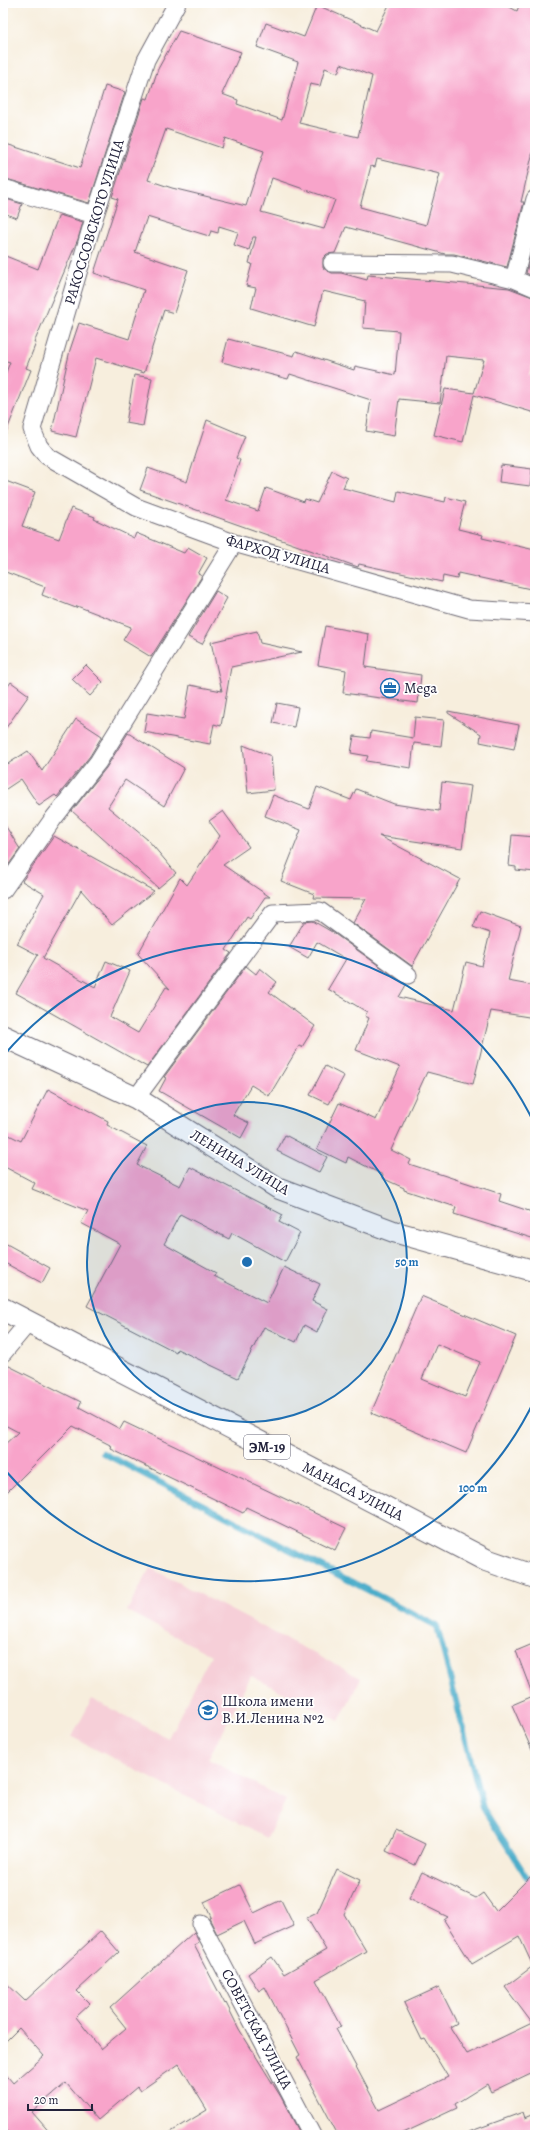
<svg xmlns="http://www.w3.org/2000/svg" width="538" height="2138" font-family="Alegreya,serif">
  <rect width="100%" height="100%" fill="#fff"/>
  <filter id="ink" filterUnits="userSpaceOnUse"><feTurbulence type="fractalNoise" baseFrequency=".025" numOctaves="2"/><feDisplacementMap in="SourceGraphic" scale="8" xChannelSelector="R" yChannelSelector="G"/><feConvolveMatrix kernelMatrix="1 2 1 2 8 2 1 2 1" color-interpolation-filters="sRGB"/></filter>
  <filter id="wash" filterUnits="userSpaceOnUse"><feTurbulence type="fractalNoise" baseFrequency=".012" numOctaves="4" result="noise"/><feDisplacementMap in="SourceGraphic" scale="16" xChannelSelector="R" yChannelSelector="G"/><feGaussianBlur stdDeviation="0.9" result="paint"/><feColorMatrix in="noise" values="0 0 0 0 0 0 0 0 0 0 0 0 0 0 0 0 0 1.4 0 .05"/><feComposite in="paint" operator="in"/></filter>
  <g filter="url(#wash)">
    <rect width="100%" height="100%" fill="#f7eedd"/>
    <path fill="#f6cfd8" d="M150 1568 361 1678 339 1721 251 1676 208 1759 286 1800 267 1838 72 1737 92 1699 168 1738 211 1655 127 1611Z"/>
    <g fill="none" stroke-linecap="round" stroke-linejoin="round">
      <path stroke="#4badca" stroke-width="6" d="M103 1453 437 1626 483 1808 535 1890"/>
    </g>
    <g id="blocks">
      <path fill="#f8a4ca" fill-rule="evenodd" d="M390 3H502L517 11 520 3H535V143L521 202H524L507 267 454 254H445L346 227 335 253 327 254 323 258V268L332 273H341L367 280 368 275 509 288 535 298V357L529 375 535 376V413L474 395 463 442 434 435 445 389 474 393 484 360 446 356 440 403 399 399 394 436 366 431 371 400 290 374 288 379 222 362 228 339 294 356 296 351 354 370 355 366 395 375 399 331 363 328 365 301 323 291 314 327 251 308 256 288 246 286 252 264 249 263 256 237H253L249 250 234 245 238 232 219 226 218 233 211 231 209 236 147 217 135 252 188 270 174 313 164 310 144 373 96 358 76 437 52 431 70 350 79 323 129 339 144 290 94 273 118 199 112 197 144 98 148 99 158 69 179 31 241 52 222 94 238 100 237 104 282 120 298 62 257 47 266 23 304 37 317 5 376 31ZM341 64 372 76 358 137 299 123 310 84 320 86 325 68 338 73ZM166 129 222 148 225 138 264 151 246 206 172 188 148 180ZM377 159 440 174 426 225 360 207 371 166 375 167ZM272 178 335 200 324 229 261 212Z
        M105 86 125 92 89 203 3 178V143L80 168Z
        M3 198 22 204 17 218 3 213Z
        M59 215 83 222 78 239 34 343H36L26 368 31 370 3 440V380L10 362 3 360V255L38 269Z
        M535 238V277L526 273Z
        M134 375 152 378 143 426 126 423Z
        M207 420 245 436 236 458 240 460 226 500 258 511 266 488 304 502 305 499 317 503 332 471 347 478 343 488 396 502 398 491 445 502 446 497 465 502 458 529 483 535 482 538 535 550V590L458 573 457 579 443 576 442 582 359 564 358 567 140 490 148 468 187 482Z
        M501 465 532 469 530 486 499 482Z
        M3 480 35 492 22 526 59 539 71 508 95 517 94 519 134 538 136 533 184 553 188 547 207 558 198 574 202 576 151 657 123 640 131 627 77 606 76 608 42 595 45 587 3 571Z
        M216 591 227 598 202 644 188 637Z
        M325 626 369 634 365 667 421 675 418 703 343 693 346 670 318 665Z
        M257 631 260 643 302 652 231 667 221 726 214 724 210 744 144 732 147 713 184 719 190 685 222 691 211 642Z
        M86 665 103 682 90 696 72 679Z
        M11 682 29 695 3 732V693Z
        M277 703 298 707 294 727 273 723Z
        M448 711 519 725 514 749 480 742 481 734 448 713Z
        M415 717 444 720 441 746 414 743 411 768 366 761 368 756 351 753 354 736 370 738 371 731 413 738Z
        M76 719 102 736 90 756 57 797 55 795 39 806 21 779 3 791V767L28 751 42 771Z
        M128 733 184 768 164 806 125 780 108 807 148 840 176 873 158 888 72 811 106 768Z
        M243 745 271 756 274 790 248 793Z
        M442 782 471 786 462 848 379 836 460 879 412 966 353 923 366 899 313 898 314 894 281 881 301 830 265 816 273 795 309 809 317 787 351 800 356 789 394 804 439 811Z
        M223 811 249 847 223 865 270 897H265L250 919 247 917 226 950 231 953 147 1067 16 993 38 955 17 944 44 894 22 881 54 836 154 891 112 925 81 890 43 958 95 987 106 961 130 971 110 1017 138 1033 166 987 170 989 138 954 180 878 187 885 220 836 209 821Z
        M3 822 20 849 4 871H3Z
        M512 835 535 837V872L516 870V867L509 866Z
        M480 911 521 926 508 981 535 986V1018L491 1011 473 1084 427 1072 391 1150 411 1160 409 1164 501 1194 499 1201 535 1213V1239L454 1214 456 1207 404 1190V1188L382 1178 383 1175 348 1157 346 1163 317 1149 339 1103 376 1120 400 1067 356 1050 369 1018 365 1016 367 1012 328 989 346 959 317 942 308 958 289 947 304 922 313 921 332 932 406 985 399 997 454 1010 466 962 482 966 490 933 473 927Z
        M246 966 256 974 260 968 277 982 269 992 315 1026 302 1047 299 1046 269 1096 251 1085 233 1115 249 1123 241 1138 159 1091 166 1078 164 1077Z
        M325 1066 344 1076 329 1104 310 1095Z
        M48 1089 108 1121 107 1125 147 1146 137 1165 180 1186 190 1167 283 1215 279 1222 300 1233 285 1262 232 1233 229 1239 180 1214 164 1244 216 1273 214 1276 267 1303 284 1267 320 1284 312 1301 328 1309 317 1332 304 1325 296 1342 264 1327 238 1378 177 1349 176 1352 87 1306 120 1244 81 1223 88 1211 32 1189 35 1183 3 1166V1132L21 1141Z
        M285 1135 327 1157 319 1172 277 1151Z
        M3 1242 50 1268 42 1283 3 1262Z
        M421 1296 516 1336 466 1453 371 1413ZM437 1344 480 1362 465 1397 422 1379Z
        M3 1363 81 1402 79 1407 120 1429 124 1422 346 1528 335 1550 246 1507 243 1513 111 1449 112 1446 73 1426 3 1496V1446L18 1432 3 1424Z
        M535 1643V1757L512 1705 533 1696 516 1651Z
        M396 1830 425 1844 415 1865 386 1851Z
        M337 1869 360 1880 344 1914 366 1951 316 1980 341 2027 336 2029 379 2110 448 2077 425 2039 422 2040 404 2003 439 1987 457 2023 450 2027 467 2054 532 2023 505 1987 533 1966 519 1936 472 1964 444 1920 448 1917 409 1898 422 1872 476 1898 483 1893 496 1911 535 1872V2071L491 2092 487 2084 455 2104 457 2108 399 2135H338L297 2057 300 2055 265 1987 259 1991 248 1974 272 1957 284 1974 326 1950 307 1918 317 1913Z
        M240 1885 254 1913 281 1900 294 1926 255 1944 244 1921 217 1934 209 1918 211 1917 204 1902Z
        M101 1931 119 1952 77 1991 90 2004 76 2017 101 2049 126 2028 110 2008 194 1932 199 1942 194 1945 225 2004 226 2003 239 2029 281 2097 301 2135H166L207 2110 179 2064 140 2091 137 2087 98 2120 66 2083 32 2112 52 2135H10L3 2127V2071L13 2083 44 2056 19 2028 3 2044V1980L25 2001Z
        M523 2112 525 2118 535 2114V2135H467L466 2133Z"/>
    </g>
  </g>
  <g filter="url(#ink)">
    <use href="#blocks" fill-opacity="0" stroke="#6d6974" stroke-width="1"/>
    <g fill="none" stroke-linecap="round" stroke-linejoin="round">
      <g stroke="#6d6974" stroke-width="19">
        <path id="minor" d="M177 3 146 60 95 215 32 429 39 446 47 456 136 507 234 543 469 609 535 613
          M3 188 95 215
          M332 263 452 264 514 279 535 288
          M514 279 535 199
          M3 890 53 819 98 762 234 543
          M136 1098 273 913 320 911 408 975
          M3 1353 28 1323
          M201 1924 312 2135"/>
      </g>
      <g stroke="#6d6974" stroke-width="23">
        <path id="tertiary" d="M3 1036 136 1098 278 1188 395 1232 535 1271"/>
      </g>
      <g stroke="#6d6974" stroke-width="24">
        <path id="primary" d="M3 1309 486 1560 535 1577"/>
      </g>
      <use href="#minor" stroke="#fff" stroke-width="17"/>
      <use href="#tertiary" stroke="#fff" stroke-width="21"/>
      <use href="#primary" stroke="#fff" stroke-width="22"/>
    </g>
  </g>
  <circle cx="247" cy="1262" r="160" fill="#1f6fb2" fill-opacity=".12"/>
  <g fill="none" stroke="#1f6fb2" stroke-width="2">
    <circle cx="247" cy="1262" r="160"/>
    <path d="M535 1399A319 319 0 0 1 4 1469M4 1055A319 319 0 0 1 535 1125"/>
  </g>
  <defs>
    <g id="office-ring" transform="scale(1)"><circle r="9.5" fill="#fff" stroke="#1f6fb2" stroke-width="1.5"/><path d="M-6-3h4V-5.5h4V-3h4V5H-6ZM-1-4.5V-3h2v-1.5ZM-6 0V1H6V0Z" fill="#1f6fb2"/></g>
    <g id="school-ring" transform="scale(1)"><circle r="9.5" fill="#fff" stroke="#1f6fb2" stroke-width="1.5"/><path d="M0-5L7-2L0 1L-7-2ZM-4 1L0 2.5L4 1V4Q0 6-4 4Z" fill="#1f6fb2"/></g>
  </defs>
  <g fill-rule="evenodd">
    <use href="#office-ring" x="390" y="688"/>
    <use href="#school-ring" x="208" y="1710"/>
  </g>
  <g text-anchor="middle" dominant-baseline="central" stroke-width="3.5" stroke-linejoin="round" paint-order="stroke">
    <rect fill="#fff" stroke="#646476" stroke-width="1" x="244" y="1435" width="46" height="24" rx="3"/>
    <g font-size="14" font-weight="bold" fill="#22223b">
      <text x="267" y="1447">ЭМ-19</text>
    </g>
    <g font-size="15" fill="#22223b" stroke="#fff">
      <text transform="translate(94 222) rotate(-73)">РАКОССОВСКОГО УЛИЦА</text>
      <text transform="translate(278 554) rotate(16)">ФАРХОД УЛИЦА</text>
      <text transform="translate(240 1162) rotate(31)">ЛЕНИНА УЛИЦА</text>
      <text transform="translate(353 1491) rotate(27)">МАНАСА УЛИЦА</text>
      <text transform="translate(257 2029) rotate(62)">СОВЕТСКАЯ УЛИЦА</text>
    </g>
    <g font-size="15" fill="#22223b" stroke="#fff" text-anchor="start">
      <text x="404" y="688">Mega</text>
      <text x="222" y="1701">Школа имени<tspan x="222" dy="17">В.И.Ленина №2</tspan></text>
    </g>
  </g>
  <circle cx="247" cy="1262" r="6" fill="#1f6fb2" stroke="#fff" stroke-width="2"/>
  <g font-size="12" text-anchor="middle" font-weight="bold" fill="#1f6fb2" stroke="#fff" stroke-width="3.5" stroke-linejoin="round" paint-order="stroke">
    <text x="407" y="1266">50 m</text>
    <text x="473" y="1492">100 m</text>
  </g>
  <rect width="538" height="2138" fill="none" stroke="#fff" stroke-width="16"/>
  <path d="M28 2104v6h64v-6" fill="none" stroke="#22223b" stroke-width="2"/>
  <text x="34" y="2104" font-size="12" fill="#22223b" stroke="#ffffff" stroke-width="3" paint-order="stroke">20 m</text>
</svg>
